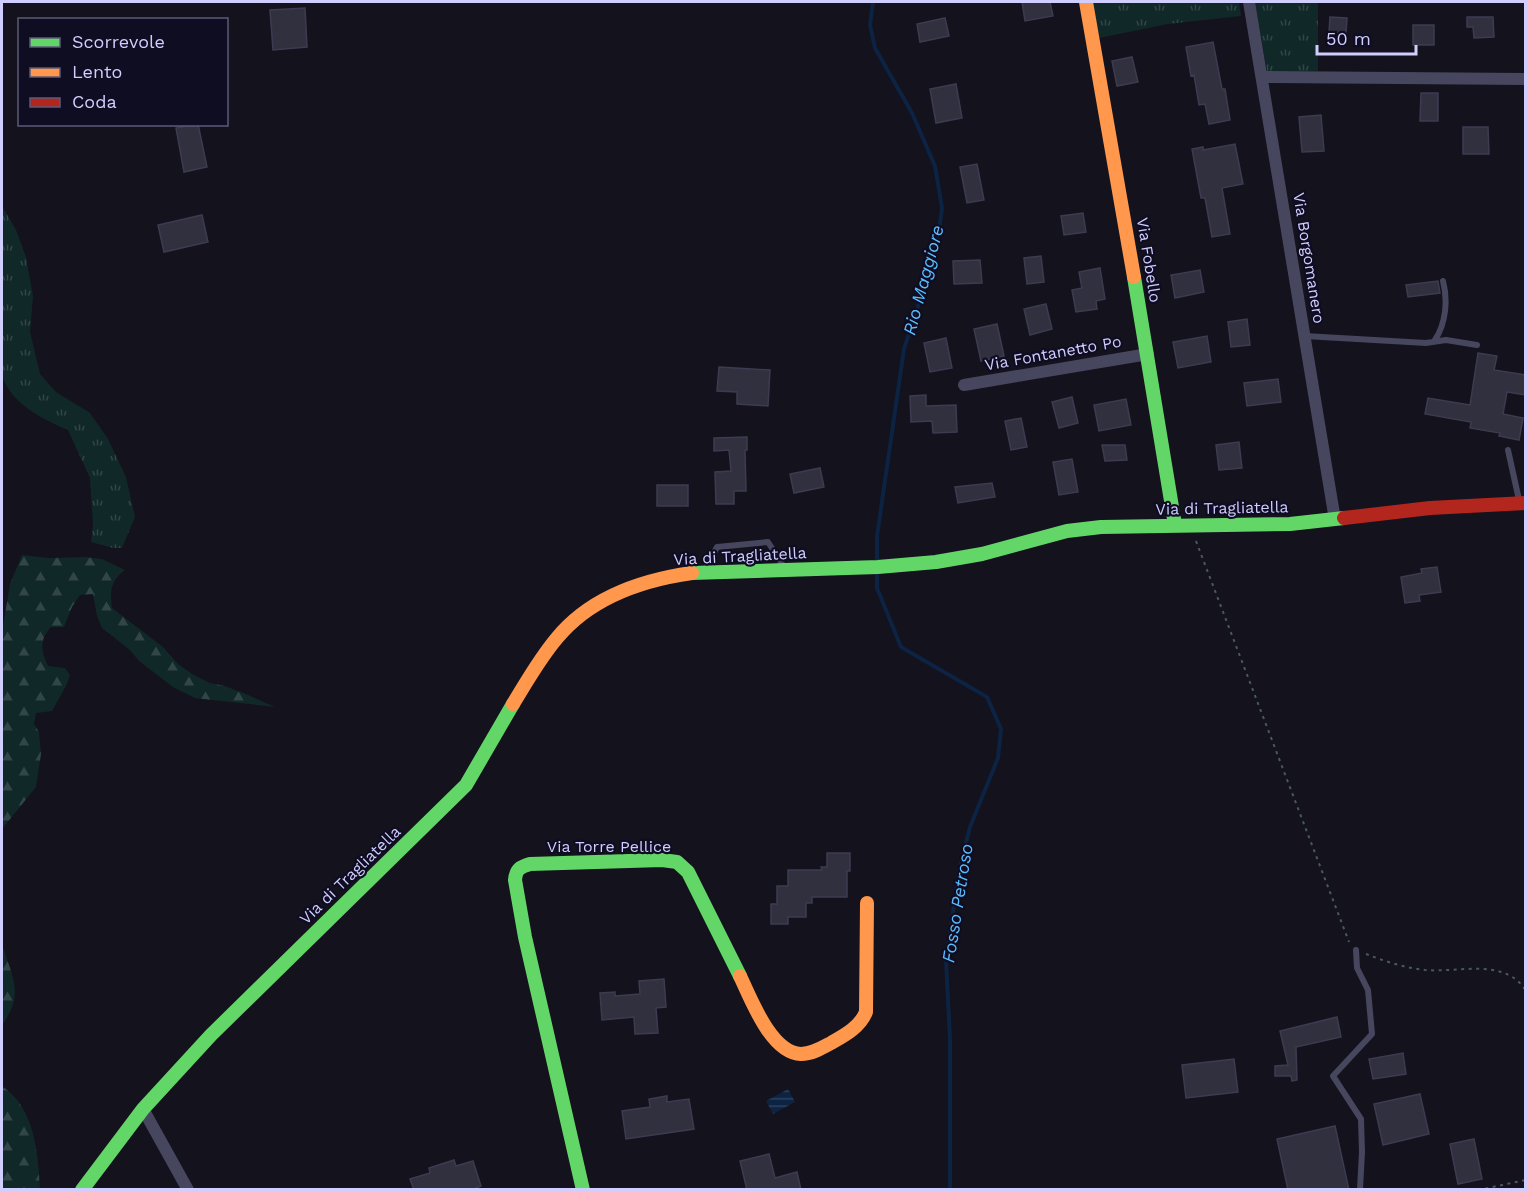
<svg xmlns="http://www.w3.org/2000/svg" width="1527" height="1191" font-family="'Work Sans',sans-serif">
  <defs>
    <pattern id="grass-tufts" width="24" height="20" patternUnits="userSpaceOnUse" patternTransform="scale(1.5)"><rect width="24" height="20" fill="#102827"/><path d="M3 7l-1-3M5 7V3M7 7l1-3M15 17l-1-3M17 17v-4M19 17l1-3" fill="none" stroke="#324647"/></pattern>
    <pattern id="forest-firs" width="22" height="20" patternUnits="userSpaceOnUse" patternTransform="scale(1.5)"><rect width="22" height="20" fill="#102827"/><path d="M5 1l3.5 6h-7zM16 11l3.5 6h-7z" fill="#324647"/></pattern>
    <pattern id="water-rules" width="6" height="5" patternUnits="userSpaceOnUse" patternTransform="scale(1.5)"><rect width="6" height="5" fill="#0c2343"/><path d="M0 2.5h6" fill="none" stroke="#2e425f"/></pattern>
  </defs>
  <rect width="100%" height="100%" fill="#13121d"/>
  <path fill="url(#grass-tufts)" d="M1092 2H1239L1241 16 1168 24 1099 38Z
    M1255 2H1318V71H1267Z
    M2 206 16 230 26 257 33 296 30 332 40 374 56 392 90 413 108 439 126 477 135 517 122 548H113L91 542 93 525 90 478 68 430C42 419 12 404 2 376Z"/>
  <path fill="url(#forest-firs)" d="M22 555 49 558 85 557 102 559 125 570C110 581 110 591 112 608L163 647 178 664 192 674 210 683 225 686 248 695 275 707 195 698 173 687 139 661 130 650 102 628 97 616 93 594 80 595 72 607 64 627H51C39 640 41 651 48 666L65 668 70 675 66 686 52 711 36 713 34 724 39 732 41 754 36 787 2 829V632L10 584Z
    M2 944C12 977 25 994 2 1025Z
    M2 1086C35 1108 38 1153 40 1189H2Z"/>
  <path fill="url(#water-rules)" d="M788 1089 795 1102 773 1114 766 1101Z"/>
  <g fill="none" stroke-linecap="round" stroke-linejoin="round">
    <path stroke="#0c2343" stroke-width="4" d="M873 2 870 25 875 48 912 113 935 166 942 208 939 231 929 272 904 349 877 536V562
      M877 573V588L901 647 987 697 1001 729 998 758 970 827 959 871 946 960 950 1040V1190"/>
  </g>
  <path fill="#31303f" stroke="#3e3b51" stroke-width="1.5" d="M1022 2H1050L1053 16 1025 21Z
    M305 8 307 47 273 50 270 10Z
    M1330 17 1347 18 1346 33 1329 32Z
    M1467 17H1493L1494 37 1474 38 1473 27H1467Z
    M945 18 949 36 920 42 917 24Z
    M1413 25H1434V45H1413Z
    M1213 42 1222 89H1225L1230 120 1209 124 1205 104 1199 105 1194 75 1191 76 1186 47Z
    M1132 57 1138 82 1117 86 1112 61Z
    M956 84 962 118 936 123 930 89Z
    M1421 93H1438V121H1420Z
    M1321 115 1324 151 1302 152 1299 117Z
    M198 124 207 167 184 172 176 128Z
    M1463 127H1488L1489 154H1463Z
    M1235 144 1243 184 1222 188 1230 234 1212 237 1205 198H1201L1192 149 1203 147V150Z
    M977 164 984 200 967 203 960 167Z
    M1083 213 1086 232 1064 235 1061 216Z
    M202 215 208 242 164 252 158 225Z
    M1041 256 1044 282 1027 284 1024 258Z
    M980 260 982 283 954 284 953 261Z
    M1100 268 1105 299 1096 301 1097 309 1076 312 1072 290 1082 288 1079 272Z
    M1200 270 1204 292 1175 298 1171 275Z
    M1438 281 1440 293 1408 297 1406 285Z
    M1046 304 1052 329 1030 335 1024 309Z
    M1247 319 1250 345 1231 347 1228 322Z
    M997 324 1004 356 981 361 974 329Z
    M1207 336 1211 362 1178 368 1173 342Z
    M946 338 952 368 930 372 924 343Z
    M1478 353 1497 356 1494 370 1526 375V395L1507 392 1503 414 1523 418 1519 440 1499 436 1500 433 1470 428 1471 422 1425 414 1428 398 1470 405Z
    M719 367 770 370 768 406 737 404V392L717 391Z
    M1278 379 1281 402 1247 406 1244 383Z
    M926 395V406L956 405 957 432 933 433 932 421 911 422 910 396Z
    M1072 397 1078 423 1059 428 1052 402Z
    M1126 399 1131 425 1099 431 1094 405Z
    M1021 418 1027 447 1011 450 1005 421Z
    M747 437V450H745L746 491H734V504H716L715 472 731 471 729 450 714 451V438Z
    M1239 442 1242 468 1219 470 1216 445Z
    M1102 445H1125L1127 460 1105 461Z
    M1072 459 1078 492 1059 495 1053 462Z
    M820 468 824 487 794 493 790 474Z
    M992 483 995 497 958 503 955 487Z
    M657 485H688V506H657Z
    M1437 567 1441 592 1419 595 1420 601 1405 603 1401 577 1422 573 1421 569Z
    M827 853H850V871H847V897H812V903H806V917H788V924H771V904H777V886H788V870H822L821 867H827Z
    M664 979 666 1007 656 1008 658 1033 635 1034 634 1017 602 1020 600 993 615 992V996L640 994 639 981Z
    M1337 1017 1341 1037 1296 1047 1297 1080 1292 1081 1291 1076H1275V1066L1288 1065 1280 1031Z
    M1403 1053 1406 1074 1373 1079 1369 1059Z
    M1234 1059 1238 1092 1186 1098 1182 1065Z
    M1420 1094 1429 1134 1383 1145 1374 1104Z
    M667 1096V1102L689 1099 694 1129 626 1139 622 1111 650 1107 649 1099Z
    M1335 1126 1349 1190H1288L1277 1139Z
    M1474 1139 1482 1179 1458 1184 1450 1144Z
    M769 1154 775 1178 797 1172 801 1190H747L740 1161Z
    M454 1160 456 1166 473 1161 481 1186 470 1190H414L410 1179 430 1173 429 1168Z"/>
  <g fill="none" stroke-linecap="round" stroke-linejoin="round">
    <path stroke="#485864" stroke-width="2" stroke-dasharray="3 4.5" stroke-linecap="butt" d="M1196 541 1349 942
      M1366 954C1384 961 1405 968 1425 970 1459 973 1505 957 1526 991
      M1478 1190 1526 1180"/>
    <path stroke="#46465e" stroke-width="6" d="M1305 336 1426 343 1446 340 1477 345
      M1435 340C1446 323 1448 300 1443 281
      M1508 450 1519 500
      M706 568 717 547 768 542 784 567
      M1356 950 1357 968 1368 990 1372 1034 1333 1076 1361 1119 1362 1152 1360 1189"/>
    <path stroke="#46465e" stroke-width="12" d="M1249 2 1335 520
      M1262 77 1526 79
      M964 385 1148 354
      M143 1109 188 1190"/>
    <path stroke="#63d668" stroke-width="14" d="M1134 277 1175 525
      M692 573 878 567 936 562 982 554 1067 531 1101 527 1290 524 1344 518
      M82 1190 143 1109 211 1035 466 785 513 704
      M583 1190 525 937 515 880C516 869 520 867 530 864L662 860 677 862 688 872 740 976"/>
    <path stroke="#ff974d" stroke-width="14" d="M1086 2 1134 277
      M513 704C527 681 540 658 557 638 590 598 642 580 692 573
      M740 976C751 999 771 1053 801 1054 812 1054 822 1048 831 1043 845 1035 860 1027 866 1012L867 903"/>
    <path stroke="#b3261e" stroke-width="14" d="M1344 518 1430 508 1526 503"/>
  </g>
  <g text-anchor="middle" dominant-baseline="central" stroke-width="4.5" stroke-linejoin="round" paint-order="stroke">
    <g font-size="16" fill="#d0cdff" stroke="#0f0d22">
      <text transform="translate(1309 258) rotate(81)">Via Borgomanero</text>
      <text transform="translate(1149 260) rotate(81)">Via Fobello</text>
      <text transform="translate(1053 353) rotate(-10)">Via Fontanetto Po</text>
      <text transform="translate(1222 508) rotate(-1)">Via di Tragliatella</text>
      <text transform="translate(740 556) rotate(-3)">Via di Tragliatella</text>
      <text x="609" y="846">Via Torre Pellice</text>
      <text transform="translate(350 875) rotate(-44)">Via di Tragliatella</text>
    </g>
    <g font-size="18" font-style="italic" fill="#5bbcff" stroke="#0f0d22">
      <text transform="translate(923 280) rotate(-75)">Rio Maggiore</text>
      <text transform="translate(957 903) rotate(-81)">Fosso Petroso</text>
    </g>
  </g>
  <rect width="1527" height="1191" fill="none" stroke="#d0cdff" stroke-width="6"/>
  <rect x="18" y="18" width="210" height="108" fill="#0f0d22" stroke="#5c5a7a" stroke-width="1.5"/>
  <rect x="30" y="38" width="30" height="9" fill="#63d668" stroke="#5c5a7a" stroke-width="1.5"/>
  <text x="72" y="48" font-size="18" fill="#d0cdff">Scorrevole</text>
  <rect x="30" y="68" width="30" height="9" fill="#ff974d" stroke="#5c5a7a" stroke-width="1.5"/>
  <text x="72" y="78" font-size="18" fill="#d0cdff">Lento</text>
  <rect x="30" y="98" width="30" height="9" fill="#b3261e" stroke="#5c5a7a" stroke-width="1.5"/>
  <text x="72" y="108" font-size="18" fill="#d0cdff">Coda</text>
  <path d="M1317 45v9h99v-9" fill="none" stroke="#d0cdff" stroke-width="3"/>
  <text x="1326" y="45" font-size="18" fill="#d0cdff" stroke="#0f0d22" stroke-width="4.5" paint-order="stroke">50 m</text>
</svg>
